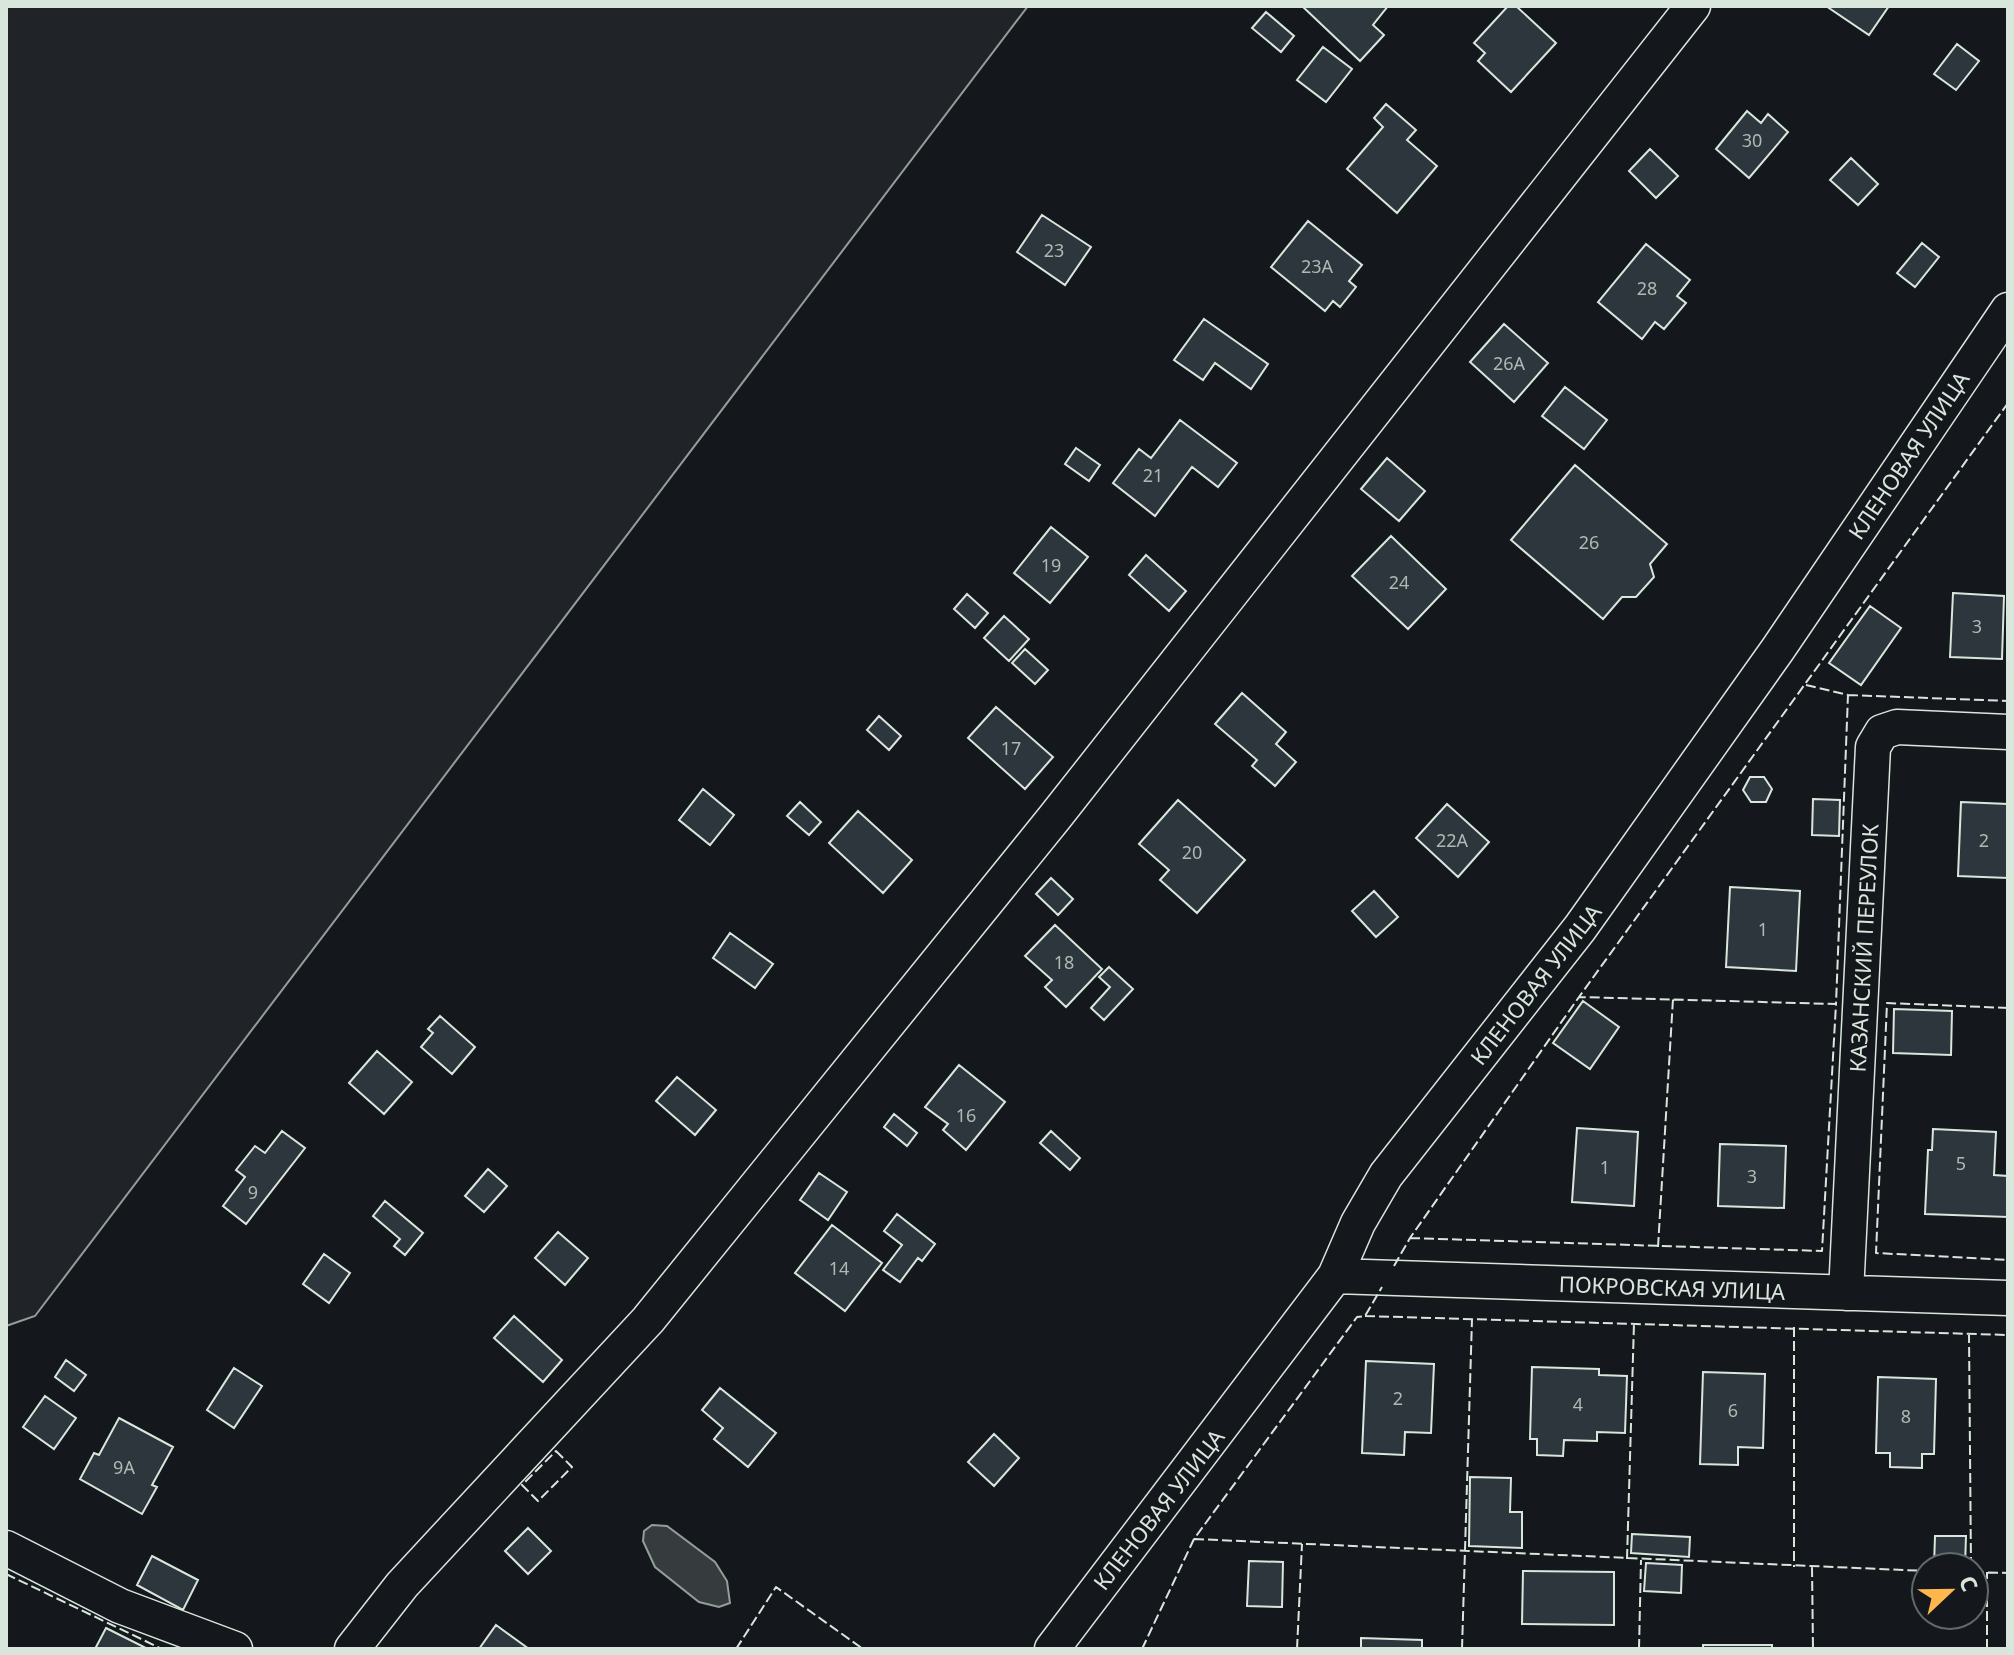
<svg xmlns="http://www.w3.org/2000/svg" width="2014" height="1655" font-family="'Noto Sans',sans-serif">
  <rect width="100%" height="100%" fill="#14181c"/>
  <path fill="#202428" stroke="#939e99" stroke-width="2" d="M6 6H1028L35 1316 6 1326Z"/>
  <path fill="#363b3e" stroke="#939e99" stroke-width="2" d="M652 1525 667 1526 715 1562 727 1581 730 1603 719 1607 699 1602 655 1567 643 1541 644 1531Z"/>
  <path fill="#2c363c" stroke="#d8e6dc" stroke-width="2" d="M1302 6H1388L1373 25 1384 35 1360 61Z
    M1508 6H1516L1556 43 1511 92 1478 61 1485 53 1474 43Z
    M1826 6H1889L1869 35Z
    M1266 12 1294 36 1281 52 1252 28Z
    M1957 44 1979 61 1956 90 1934 74Z
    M1323 47 1352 69 1326 102 1297 80Z
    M1386 104 1416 130 1407 140 1437 166 1397 213 1347 169 1383 127 1374 118Z
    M1747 111 1761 123 1768 114 1788 132 1749 178 1716 149Z
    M1650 149 1678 176 1656 198 1629 171Z
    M1851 158 1878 184 1858 205 1830 180Z
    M1042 215 1091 247 1065 285 1017 252Z
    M1308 221 1362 265 1349 281 1356 287 1340 307 1333 301 1325 311 1271 267Z
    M1922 243 1939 257 1915 287 1897 273Z
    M1646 244 1690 280 1677 296 1686 303 1664 329 1655 322 1642 339 1598 302Z
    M1204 319 1268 364 1251 389 1215 363 1203 380 1174 360Z
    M1504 324 1548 363 1514 402 1470 362Z
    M1565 387 1607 420 1584 449 1542 416Z
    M1180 420 1237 463 1218 487 1192 467 1155 516 1113 483 1139 449 1151 458Z
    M1076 448 1100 465 1089 481 1065 464Z
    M1387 458 1425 491 1399 521 1361 489Z
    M1575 465 1667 544 1650 564 1654 577 1636 597H1622L1603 619 1511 540Z
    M1051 527 1088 557 1050 603 1014 573Z
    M1391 536 1446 589 1408 629 1352 576Z
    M1146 555 1186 591 1169 611 1129 575Z
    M1953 593 2004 596 2002 659 1950 657Z
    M967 594 988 613 975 628 954 609Z
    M1870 606 1901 628 1861 685 1829 663Z
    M1004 616 1029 639 1009 661 984 638Z
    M1025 649 1048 670 1035 684 1012 663Z
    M1242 693 1286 732 1276 744 1296 762 1275 786 1252 766 1257 760 1215 724Z
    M996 707 1053 757 1025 789 968 738Z
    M879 716 901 736 889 750 867 730Z
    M1750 777H1764L1772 789 1766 802H1751L1743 790Z
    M703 789 734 815 710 845 679 820Z
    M1813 799 1840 800 1839 836 1812 835Z
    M1178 800 1245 860 1197 913 1160 880 1169 870 1139 844Z
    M800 802 821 822 809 835 787 816Z
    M1961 802 2008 804V878L1958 876Z
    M1447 804 1489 842 1458 877 1416 838Z
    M858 811 912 860 883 893 829 843Z
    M1051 878 1073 899 1058 915 1036 894Z
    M1730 887 1800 891 1796 971 1726 967Z
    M1374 891 1398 917 1376 937 1352 911Z
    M1055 925 1102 969 1066 1007 1045 987 1052 980 1025 956Z
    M730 933 773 964 755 988 713 958Z
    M1109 967 1133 989 1104 1020 1091 1008 1110 987 1099 977Z
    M1583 1001 1619 1027 1590 1069 1553 1043Z
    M1894 1009 1952 1011 1951 1055 1893 1053Z
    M440 1016 475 1047 452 1074 421 1047 433 1033 428 1029Z
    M377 1051 412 1082 384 1114 349 1083Z
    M959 1065 1005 1102 966 1150 943 1130 948 1124 925 1107Z
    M677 1077 716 1110 695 1135 656 1101Z
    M894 1114 917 1133 907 1146 884 1127Z
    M1577 1128 1638 1132 1634 1206 1572 1202Z
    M1933 1129 1996 1132 1994 1175 2008 1176V1217L1925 1214 1928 1150H1932Z
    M282 1131 305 1148 246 1224 223 1206 245 1177 236 1170 255 1146 265 1153Z
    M1051 1131 1080 1158 1070 1170 1040 1143Z
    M1720 1144 1786 1146 1784 1208 1718 1206Z
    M488 1169 507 1186 484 1212 465 1196Z
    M819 1173 847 1192 828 1220 800 1200Z
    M385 1201 423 1233 405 1255 394 1246 400 1239 373 1216Z
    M897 1214 935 1244 922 1261 918 1258 900 1282 883 1270 902 1245 884 1231Z
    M832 1225 882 1263 845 1311 795 1273Z
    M558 1232 588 1258 565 1285 535 1258Z
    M324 1254 350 1273 329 1303 303 1284Z
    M514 1316 562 1360 543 1382 494 1338Z
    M66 1360 86 1375 74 1391 55 1377Z
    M1366 1361 1434 1364 1431 1433 1405 1432 1404 1455 1362 1453Z
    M1532 1367 1599 1369V1375L1627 1376 1625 1433 1597 1432V1441L1564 1440 1563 1456 1537 1455V1439H1530Z
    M234 1368 262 1386 234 1428 207 1410Z
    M1703 1372 1765 1374 1763 1448 1738 1447V1465L1700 1464Z
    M1878 1377 1936 1379 1934 1454H1922V1468L1890 1467V1453H1876Z
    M720 1388 776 1433 748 1467 714 1439 723 1428 702 1410Z
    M45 1396 76 1418 54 1449 23 1427Z
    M119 1418 173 1447 152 1485 157 1487 142 1514 80 1479 94 1453 99 1455Z
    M994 1434 1019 1458 994 1486 968 1462Z
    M1470 1477 1511 1478 1510 1512H1522V1548L1469 1546Z
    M528 1528 551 1551 528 1574 505 1551Z
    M1632 1534 1690 1537 1689 1557 1631 1553Z
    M1935 1536H1966L1965 1567 1934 1566Z
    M152 1556 198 1580 183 1610 137 1585Z
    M1249 1561 1283 1562 1282 1607 1247 1606Z
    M1646 1563 1682 1565 1681 1593 1644 1591Z
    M1523 1571 1614 1572V1625L1522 1624Z
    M496 1625 529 1649H479Z
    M106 1628 146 1648 145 1649H95Z
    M1361 1638 1422 1640V1649H1361Z
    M1703 1645H1772V1649H1703Z"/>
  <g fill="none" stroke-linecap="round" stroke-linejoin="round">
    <g stroke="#d8e6dc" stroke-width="37">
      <path id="street" d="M1335 1276 2008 1298
        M1846 1293 1873 747 1882 732 1897 727 2008 732
        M6 1548 120 1606 235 1649
        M352 1649 402 1585 648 1320 1055 817 1693 6
        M1052 1649 1335 1276 1358 1223 1386 1175 1580 928 1778 649 2008 310"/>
    </g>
    <use href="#street" stroke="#14181c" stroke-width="34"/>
    <path stroke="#d8e6dc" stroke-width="2" stroke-dasharray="10 4" stroke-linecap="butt" d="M1806 685 1848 695 1836 1004
      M1848 695 2008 701
      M2008 1008 1887 1003 1876 1253 2008 1260
      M1410 1238 1822 1251 1836 1004 1579 997
      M1658 1247 1673 999
      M1394 1266 1410 1238 1579 997 2008 403
      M1365 1316 2008 1335
      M1794 1327V1567
      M1969 1333 1971 1567
      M556 1451 572 1467 538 1501 522 1485Z
      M1194 1539 1926 1571
      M1627 1559 1634 1323
      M1812 1567 1813 1649
      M1974 1572 2008 1573
      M6 1574 162 1649
      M736 1649 776 1587 863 1649
      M1142 1649 1194 1539 1357 1317 1365 1316 1382 1287
      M1297 1649 1302 1544
      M1462 1649 1472 1319
      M1639 1649 1641 1560
      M1987 1649V1572"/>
  </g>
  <g text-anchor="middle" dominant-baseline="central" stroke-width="6" stroke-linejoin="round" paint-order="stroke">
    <g font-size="18" fill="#adbab4">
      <text x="1752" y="140">30</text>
      <text x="1054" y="250">23</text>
      <text x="1317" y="266">23А</text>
      <text x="1647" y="288">28</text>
      <text x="1509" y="363">26А</text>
      <text x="1153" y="475">21</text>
      <text x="1589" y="542">26</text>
      <text x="1051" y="565">19</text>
      <text x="1399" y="582">24</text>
      <text x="1977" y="626">3</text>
      <text x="1011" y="748">17</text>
      <text x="1452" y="840">22А</text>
      <text x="1984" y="840">2</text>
      <text x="1192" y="852">20</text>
      <text x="1763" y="929">1</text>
      <text x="1064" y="962">18</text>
      <text x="966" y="1115">16</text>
      <text x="1961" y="1163">5</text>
      <text x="1605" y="1167">1</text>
      <text x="1752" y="1176">3</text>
      <text x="253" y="1192">9</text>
      <text x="839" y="1268">14</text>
      <text x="1398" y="1398">2</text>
      <text x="1578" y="1404">4</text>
      <text x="1733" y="1410">6</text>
      <text x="1906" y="1416">8</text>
      <text x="124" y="1467">9А</text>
    </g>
    <g font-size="22" fill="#d8e6dc" stroke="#14181c">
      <text transform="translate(1908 455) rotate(-56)">КЛЕНОВАЯ УЛИЦА</text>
      <text transform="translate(1863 948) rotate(-87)">КАЗАНСКИЙ ПЕРЕУЛОК</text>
      <text transform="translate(1535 984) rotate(-52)">КЛЕНОВАЯ УЛИЦА</text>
      <text transform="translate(1672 1287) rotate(2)">ПОКРОВСКАЯ УЛИЦА</text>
      <text transform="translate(1158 1509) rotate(-52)">КЛЕНОВАЯ УЛИЦА</text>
    </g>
  </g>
  <rect width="2014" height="1655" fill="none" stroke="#d8e6dc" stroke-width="16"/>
  <g transform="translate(1950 1591) rotate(68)"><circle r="38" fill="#14181c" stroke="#626a69" stroke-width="2"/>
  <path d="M0-6L14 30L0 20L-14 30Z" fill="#ffb74d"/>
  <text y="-12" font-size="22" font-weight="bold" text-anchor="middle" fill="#d8e6dc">С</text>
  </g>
</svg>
